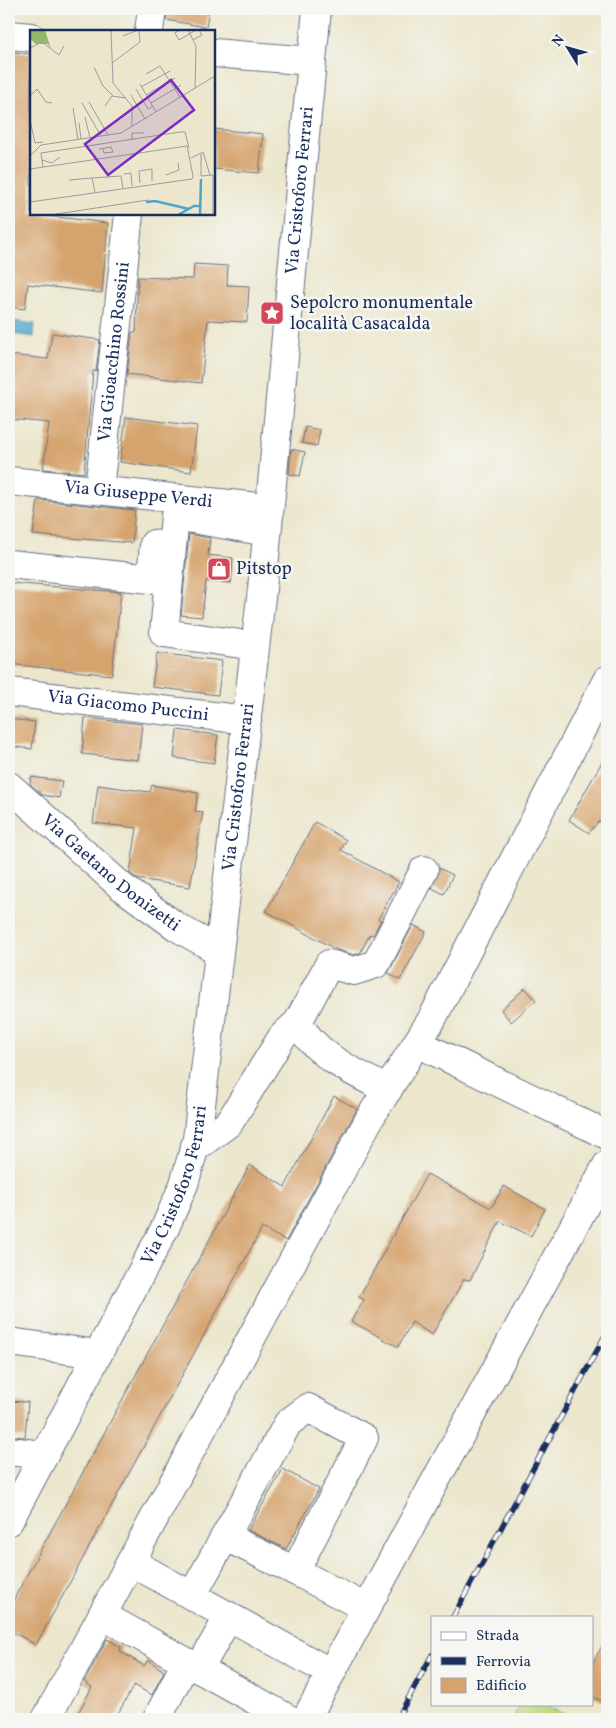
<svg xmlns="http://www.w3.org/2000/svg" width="616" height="1728" font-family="Vollkorn,serif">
  <rect width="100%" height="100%" fill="#f6f6f2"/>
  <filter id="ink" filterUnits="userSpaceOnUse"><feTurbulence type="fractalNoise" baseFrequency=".02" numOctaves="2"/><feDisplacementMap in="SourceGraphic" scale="10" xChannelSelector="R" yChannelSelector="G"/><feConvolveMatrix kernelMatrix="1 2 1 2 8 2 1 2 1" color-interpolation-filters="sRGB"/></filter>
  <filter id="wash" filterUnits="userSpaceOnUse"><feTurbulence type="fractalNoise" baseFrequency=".0096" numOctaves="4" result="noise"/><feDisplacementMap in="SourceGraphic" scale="20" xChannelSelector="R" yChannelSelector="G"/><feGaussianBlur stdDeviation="1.12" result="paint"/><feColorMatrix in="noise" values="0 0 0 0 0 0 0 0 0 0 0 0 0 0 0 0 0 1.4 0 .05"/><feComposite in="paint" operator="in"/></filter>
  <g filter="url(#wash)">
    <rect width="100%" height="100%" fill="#ebe6cc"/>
    <path fill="#bdd77c" stroke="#6c836d" d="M520 1704H543L573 1719H513Z"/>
    <path fill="#4ea4cb" stroke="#346a94" d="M14 321 35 324 34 337 13 334Z"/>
    <g id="blocks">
      <path fill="#d5a36d" d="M167 9H209L206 27 166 20Z
        M14 52 31 54V214L108 223 102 293 28 284 25 309 9 307V90Z
        M214 129 263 134 259 173 214 169Z
        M194 264 228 266 227 285 249 286 247 322 208 320 201 383 127 374 132 332H136L138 277 193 279Z
        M52 333 100 340 96 371H93L84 473 43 469 49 423 9 419V355L48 359Z
        M126 417 197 426 191 472 120 462Z
        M305 427 320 430 317 446 302 443Z
        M291 449 305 452 300 476 289 474Z
        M38 500 135 510 132 543 33 535Z
        M189 534 210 538 208 555 233 558 231 583 206 581 202 617 181 615Z
        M9 583 121 592 112 675 9 664Z
        M157 653 222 661 218 695 152 687Z
        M85 718 142 724 138 760 82 754Z
        M9 719 35 722 32 749 9 746Z
        M177 730 218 735 214 763 174 758Z
        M607 753V825L599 821 589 833 569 820Z
        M31 777 62 781 59 798 43 795 30 784Z
        M98 785 150 792 152 785 198 793 195 811 203 812 190 887 137 879 130 873 137 828 93 823Z
        M315 822 346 840 341 850 399 882 378 919 381 920 373 935 370 934 360 953 354 955 335 949 266 911Z
        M439 868 453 875 444 894 432 888Z
        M413 925 426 932 400 980 388 973Z
        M525 988 536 1000 511 1022 501 1010Z
        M334 1096 357 1109 286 1241 262 1228 36 1645 9 1630V1608L250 1165 285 1187Z
        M427 1174 491 1208 504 1186 545 1209 531 1236 500 1221 470 1280 464 1279 432 1335 412 1322 398 1347 351 1321 364 1300 359 1297Z
        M9 1401 28 1402 25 1437 9 1436Z
        M283 1469 319 1489 286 1549 248 1530Z
        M607 1637V1704L592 1696V1664Z
        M107 1639 121 1647 120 1651 144 1666 148 1660 164 1671 152 1695 134 1685 115 1719H75L92 1687 84 1682Z"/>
    </g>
  </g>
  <g filter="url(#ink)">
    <use href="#blocks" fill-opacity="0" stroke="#646f84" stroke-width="1"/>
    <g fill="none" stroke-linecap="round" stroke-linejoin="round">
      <g stroke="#646f84" stroke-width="30">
        <g id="minor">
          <path d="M149 31 152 9"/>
          <path d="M9 35 31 37"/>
          <path d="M214 53 311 61"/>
          <path id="s1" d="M9 481 268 508"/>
          <path id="s2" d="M99 490 129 214"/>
          <path d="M9 564 151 579 154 544"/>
          <path d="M255 646 164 633 175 516 267 532"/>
          <path id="s3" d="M9 692 247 720"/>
          <path id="s4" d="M9 786 122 887 177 927 219 951"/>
          <path d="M417 1043 607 1135"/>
          <path d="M388 1090C356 1073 315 1056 298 1022L329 964 354 971 376 964 424 870"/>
          <path d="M195 1148 229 1123 282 1037 298 1022"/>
          <path d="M9 1342 98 1354"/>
          <path d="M9 1451 44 1455"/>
          <path d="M131 1562 331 1673"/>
          <path d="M295 1571 366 1608"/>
          <path d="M193 1594 288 1423 308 1408 364 1438 295 1571 226 1537"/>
          <path d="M102 1615 289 1719"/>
          <path d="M199 1669 229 1616"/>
          <path d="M46 1719 371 1116 432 1019 607 680"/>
          <path d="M157 1719 186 1662"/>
          <path d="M306 1719 607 1165"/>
        </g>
      </g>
      <g stroke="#646f84" stroke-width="30">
        <g id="major">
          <path id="s5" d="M9 1521 165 1228 184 1184 197 1139 262 589 317 9"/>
        </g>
      </g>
      <use href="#minor" stroke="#fff" stroke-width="28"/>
      <use href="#major" stroke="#fff" stroke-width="28"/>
      <g stroke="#1b2f5e" stroke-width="5.5">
        <path id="rail" d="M453 1617 607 1332
          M397 1719 432 1655"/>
      </g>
      <use href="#rail" stroke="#f6f6f2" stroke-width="4" stroke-dasharray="11" stroke-linecap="butt"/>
    </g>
  </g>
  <defs>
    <g id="sight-square" transform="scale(1.25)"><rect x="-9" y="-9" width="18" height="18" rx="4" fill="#d1495b" stroke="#f6f6f2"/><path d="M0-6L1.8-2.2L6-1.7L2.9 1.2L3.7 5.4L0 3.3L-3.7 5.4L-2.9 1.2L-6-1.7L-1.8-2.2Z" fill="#fff"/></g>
    <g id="shop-square" transform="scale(1.25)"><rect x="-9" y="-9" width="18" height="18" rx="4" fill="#d1495b" stroke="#f6f6f2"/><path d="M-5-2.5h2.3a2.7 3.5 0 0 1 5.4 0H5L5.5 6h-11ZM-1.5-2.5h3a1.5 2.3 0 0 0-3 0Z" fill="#fff"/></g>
  </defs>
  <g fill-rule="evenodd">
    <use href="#sight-square" x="272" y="313"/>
    <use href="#shop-square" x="219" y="569"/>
  </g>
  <g text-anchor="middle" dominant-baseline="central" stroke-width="5" stroke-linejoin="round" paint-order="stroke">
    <g font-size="18" fill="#1b2f5e" stroke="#f6f6f2">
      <text stroke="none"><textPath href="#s5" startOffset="1381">Via Cristoforo Ferrari</textPath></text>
      <text stroke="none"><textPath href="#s2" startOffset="139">Via Gioacchino Rossini</textPath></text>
      <text stroke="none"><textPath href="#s1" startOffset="130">Via Giuseppe Verdi</textPath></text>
      <text stroke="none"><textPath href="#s3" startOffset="120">Via Giacomo Puccini</textPath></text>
      <text stroke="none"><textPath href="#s5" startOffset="781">Via Cristoforo Ferrari</textPath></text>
      <text stroke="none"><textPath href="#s4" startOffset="134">Via Gaetano Donizetti</textPath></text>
      <text stroke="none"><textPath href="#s5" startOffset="376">Via Cristoforo Ferrari</textPath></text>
    </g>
    <g font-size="18" fill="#1b2f5e" stroke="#f6f6f2" text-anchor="start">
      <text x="290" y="303">Sepolcro monumentale<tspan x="290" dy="21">località Casacalda</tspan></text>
      <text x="236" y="569">Pitstop</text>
    </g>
  </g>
  <g transform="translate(30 30)">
    <rect width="185" height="185" fill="#ebe6cc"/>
    <path d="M0 0H15L21 19 18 14H6L0 9Z" fill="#96b86c"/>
    <path fill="none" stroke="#4ea4cb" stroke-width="2.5" d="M116 172 125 171 159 179M148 185 164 176H170M170 185 171 149"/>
    <path fill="none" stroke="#989da0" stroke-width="1" d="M81 0 83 53 102 76V96M150 0 145 3 149 10 166 0M158 0 166 16 165 58M93 6 108 0M163 10 172 5 169 0M0 18 12 12 29 25 34 16M82 33 110 12 109 0M64 37 73 56 83 66M116 44 130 36 150 67M110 54 126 82M111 57 140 41M106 59 118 79 123 76M101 65 115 89M116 65 145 48M0 66 7 59 16 72 22 73M59 72 78 105M52 73 71 106M121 73 151 55M75 76 82 66 96 68M43 78 48 110M55 87 60 108M0 90 5 113 13 112M49 93 51 109M102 110V103H114M69 119 81 117 83 122 74 123 73 119M171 124V146L183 145M0 126 11 115 91 103 185 46M161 128 173 122 180 145M12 130 22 133 30 127M13 137 11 123 150 102H155L159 118M0 139 157 116 163 146 162 149 0 172M94 144 101 143 102 156M136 145 149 140 148 133M62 148 91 146 93 158M39 150 62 148 65 162M110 153 109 141 122 139V151M20 185 118 170M183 185V145"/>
    <path fill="#7b2cbf" fill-opacity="0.15" stroke="#7b2cbf" stroke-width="2.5" d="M141 50 164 80 78 145 55 114Z"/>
    <rect width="185" height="185" fill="none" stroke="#1b2f5e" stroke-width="2.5"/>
  </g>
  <rect width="616" height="1728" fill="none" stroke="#f6f6f2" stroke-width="30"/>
  <rect x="431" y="1616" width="162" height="90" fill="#f6f6f2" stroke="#9ea6b7"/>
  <rect x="441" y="1632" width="25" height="8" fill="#ffffff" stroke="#9ea6b7"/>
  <text x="476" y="1640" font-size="15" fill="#1b2f5e">Strada</text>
  <rect x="441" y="1657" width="25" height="8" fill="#1b2f5e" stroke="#9ea6b7"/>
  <text x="476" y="1666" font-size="15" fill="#1b2f5e">Ferrovia</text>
  <rect x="441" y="1678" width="25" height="15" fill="#d5a36d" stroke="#9ea6b7"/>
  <text x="476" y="1690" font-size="15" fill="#1b2f5e">Edificio</text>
  <g transform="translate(568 48) rotate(307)" stroke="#f6f6f2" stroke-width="4" paint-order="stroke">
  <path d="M0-4L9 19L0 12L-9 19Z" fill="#1b2f5e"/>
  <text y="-8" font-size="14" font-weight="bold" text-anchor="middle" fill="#1b2f5e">N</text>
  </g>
</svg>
